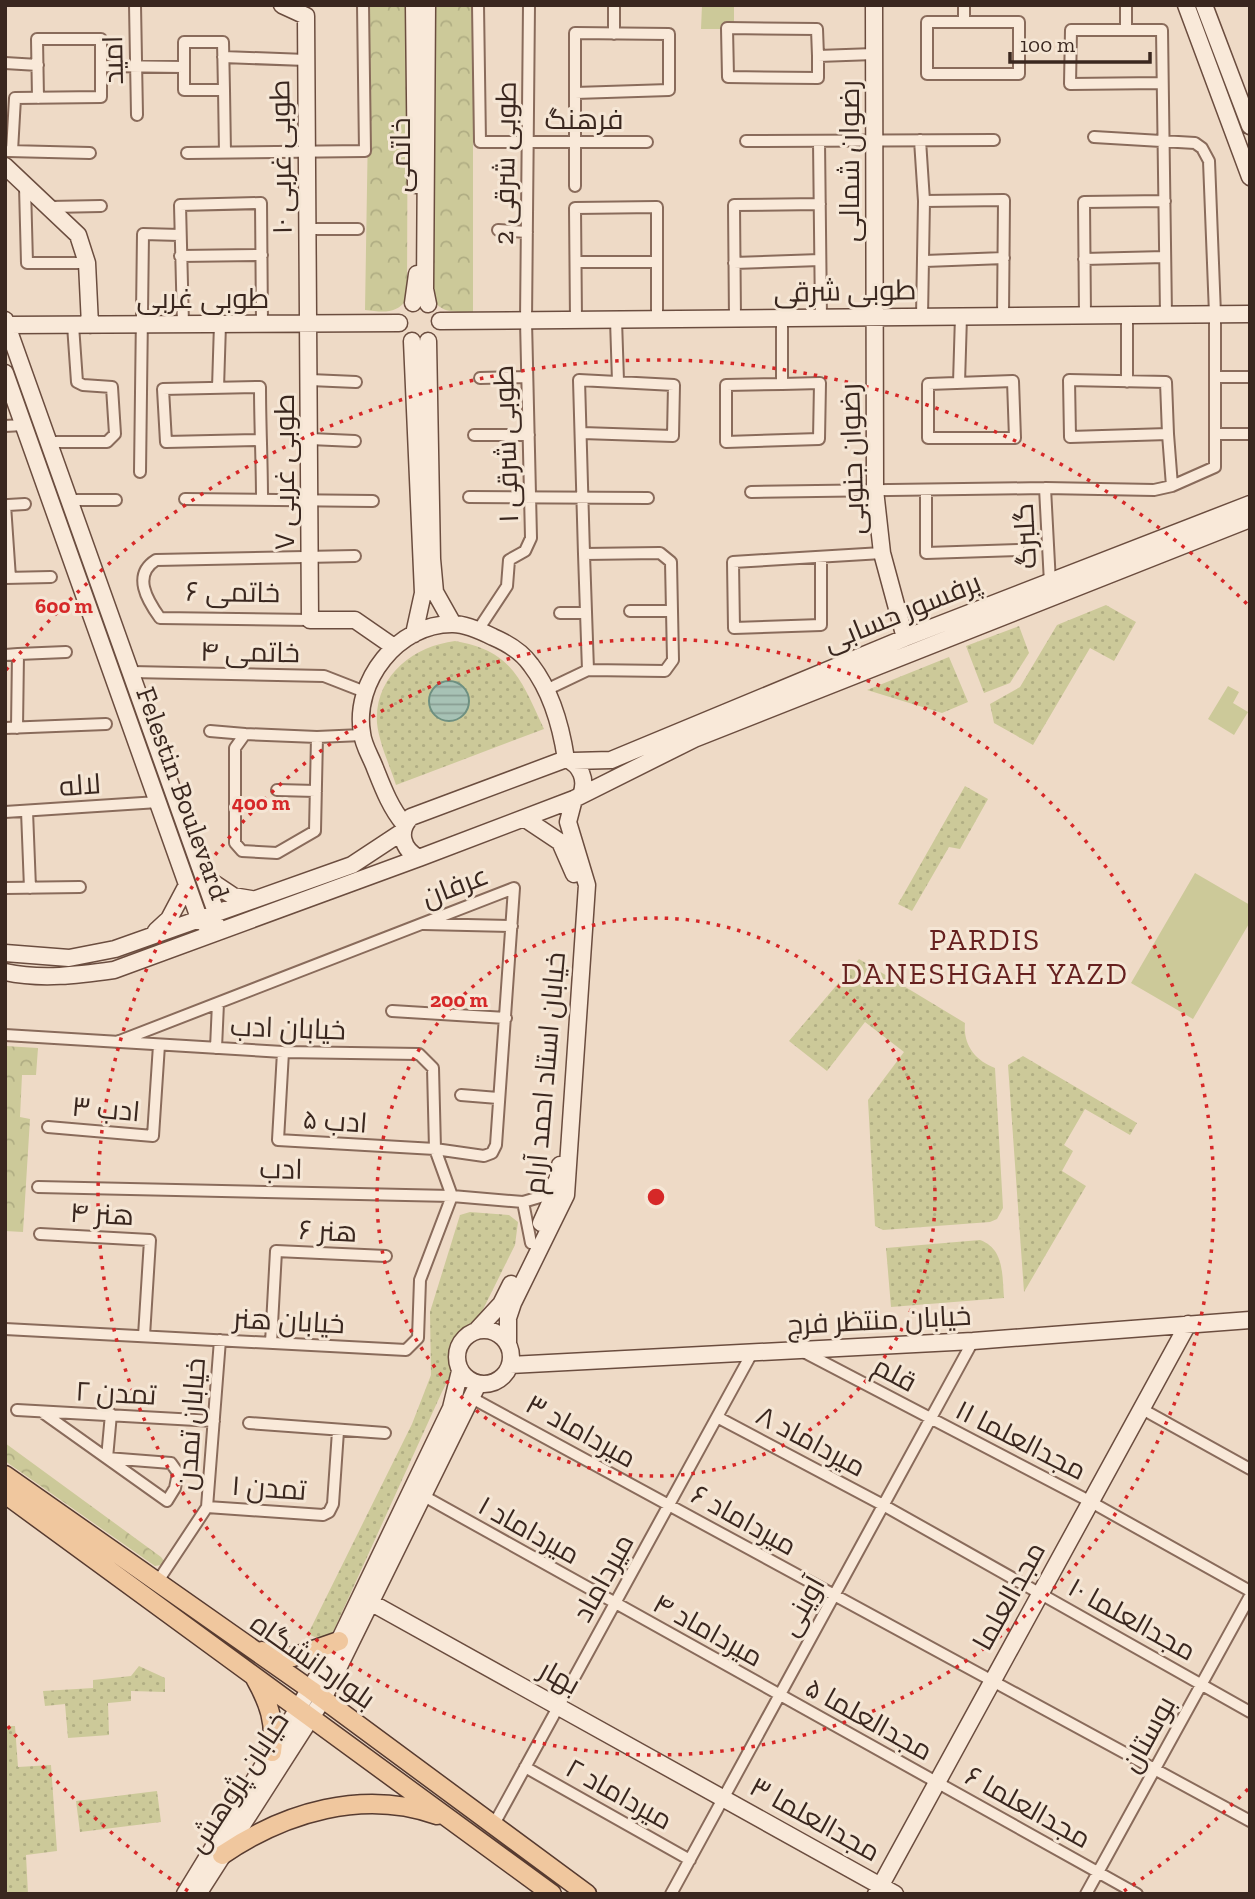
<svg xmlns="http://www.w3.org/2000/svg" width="1255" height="1899" font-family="'Zilla Slab',Cairo,serif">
  <defs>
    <pattern id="grass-dots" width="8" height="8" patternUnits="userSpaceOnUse" patternTransform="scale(1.75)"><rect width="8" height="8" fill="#ccc999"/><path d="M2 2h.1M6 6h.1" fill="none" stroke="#b0ad83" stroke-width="1.8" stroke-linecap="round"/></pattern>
    <pattern id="park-crowns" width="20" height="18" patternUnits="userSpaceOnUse" patternTransform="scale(1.75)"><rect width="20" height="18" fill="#ccc999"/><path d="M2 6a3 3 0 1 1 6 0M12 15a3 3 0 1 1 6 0" fill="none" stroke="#b0ad83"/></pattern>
    <pattern id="water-rules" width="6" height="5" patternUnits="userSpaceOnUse" patternTransform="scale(1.75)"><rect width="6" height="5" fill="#a7c2b5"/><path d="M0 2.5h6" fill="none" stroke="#899e93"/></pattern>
  </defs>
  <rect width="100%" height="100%" fill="#eedac6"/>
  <path fill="url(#grass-dots)" d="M1106 605 1136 622 1114 661 1090 648 1033 745 994 723 990 704 1020 687 1057 625Z
    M1019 626 1029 653 1010 683 984 693 966 646Z
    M455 641C513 651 521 680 544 729L396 785C390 766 379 743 377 723 374 676 414 646 455 641Z
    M949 657 968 702 942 713 867 690Z
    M965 786 988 799 960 849 949 847 912 911 898 904Z
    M859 959 965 1023C963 1045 975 1060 995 1068L1003 1208 997 1219 990 1222 883 1230 875 1226 868 1100 904 1052 865 1022 827 1071 789 1041Z
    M1023 1056 1137 1123 1130 1135 1085 1109 1064 1145 1073 1151 1062 1171 1086 1186 1024 1292 1008 1065Z
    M470 1212 509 1215 518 1222 515 1245 441 1394 328 1643 308 1634 412 1424 431 1375 430 1312 460 1215Z
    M980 1240C1005 1249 1002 1276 1004 1298L891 1307 886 1248Z
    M139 1666 165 1678V1692L131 1691V1701L108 1703 109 1735 68 1738 65 1704 45 1706 43 1691 93 1688V1680L131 1676Z
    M5 1726H15L18 1767 51 1765 57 1851 26 1855 28 1894H5Z
    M157 1791 161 1822 80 1832 76 1801Z"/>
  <path fill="url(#park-crowns)" d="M370 5H408L407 299C396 315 382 312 365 310Z
    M434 5H473V312C455 312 439 314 431 295Z
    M5 1046 38 1048 36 1075H22L20 1117 30 1119 23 1232 5 1231Z
    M5 1443 161 1557 164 1561 161 1565 155 1566 5 1461Z"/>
  <path fill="#ccc999" d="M702 5H734V29H701Z
    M1228 686 1239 692 1233 703 1248 712 1234 735 1208 719Z
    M1195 873 1250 905V922L1193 1019 1131 983Z"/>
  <path fill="url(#water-rules)" stroke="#6e9081" stroke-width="2" d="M429 701a20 20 0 1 1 40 0a20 20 0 1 1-40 0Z"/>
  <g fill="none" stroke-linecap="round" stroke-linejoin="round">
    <g stroke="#896b5b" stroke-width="14">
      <path id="street" d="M135 5 137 115
        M478 5 480 142H647
        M964 5V22
        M1126 5V30
        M927 22H1019V74H927Z
        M614 34V5
        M184 42H223L224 90H184Z
        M818 56V78L728 77 727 28 817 29 818 56 874 54
        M223 57 306 60
        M5 63 38 65
        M101 66 184 67
        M1162 83 1070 84 1071 30H1162L1166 315
        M224 90 225 153
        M920 140 924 201 922 317
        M746 141 994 140
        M819 141 821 318
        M8 151 90 153
        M12 151 15 98 101 97V39H37L38 98
        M187 153 365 151 363 5
        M575 186V33L669 34V90L575 93
        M25 187 27 263H87
        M924 201 1004 200 1003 316
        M50 207 101 206
        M308 229H358
        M498 230 527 232
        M180 256 262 255
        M1084 259 1165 257
        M925 261 1004 258
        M576 262H657
        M734 263 820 260
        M1085 315 1084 202 1165 201
        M1127 315V382
        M782 318V384L820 383 819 439 726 442V385L782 384
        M735 319 734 205 820 204
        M576 320 575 208 657 207V319
        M616 320 618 381
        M183 324 180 205 261 203 262 324
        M1215 377H1250
        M480 378 527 377
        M310 380 356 382
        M1069 380 1166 382 1168 434 1070 437Z
        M1013 381 1015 438H928V384Z
        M959 383 961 316
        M218 388 220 324
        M5 426 23 425
        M582 433 673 436 674 385 579 380 584 554
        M1168 434 1172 486
        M1216 434H1250
        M474 435H529
        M310 439 355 441
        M261 440 166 442 163 389 260 387C260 425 262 462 262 499
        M49 442H107L115 434 112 387 83 385 77 382 73 325
        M140 472 143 234 180 235
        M1045 488 1050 583
        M926 490V553L1019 550
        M751 492 1045 488 1154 490 1172 486 1215 467V314L1209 161 1202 148 1195 143 1094 137
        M469 497 648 498
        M185 499 373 501
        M68 500H116
        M5 505 10 578
        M8 505 25 504
        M821 558V625L734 628 733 562 882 553
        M5 578 51 577
        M630 611H672
        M560 613H586
        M310 620 160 618C147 600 132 575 156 560L355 556
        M478 630 507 586 509 560 525 551 531 538 526 321 529 5
        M18 654 66 652
        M5 655 18 654 17 728
        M131 672 324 676 365 692
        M546 690 588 670 665 671 673 660 671 562 660 553 584 554 588 670
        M5 728 106 724
        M210 731 245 734
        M317 737 315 831 277 853 242 851 235 843V748L245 734 317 737 362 735
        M277 790 316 791
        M27 811 30 888
        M5 812 158 802
        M5 888 80 887
        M424 924 512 926
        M392 1011 506 1018
        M5 1035 283 1052 419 1054 433 1068 435 1149 452 1196 420 1280 418 1338 406 1350 5 1329
        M117 1042 514 888 496 1145 492 1153 484 1156 435 1149 278 1140 283 1052
        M216 1048 218 1003
        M461 1095 498 1098
        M48 1127 153 1136 159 1045
        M38 1187 452 1196 523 1202 540 1197 555 1179
        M523 1202 531 1243
        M40 1234 150 1240 144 1336
        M271 1343 276 1251 386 1256
        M802 1351 1091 1502 1250 1591
        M470 1397 1250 1821
        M1142 1409 1250 1469
        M17 1410 214 1421
        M42 1412 167 1501 175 1488 178 1473 171 1463 107 1458 111 1414
        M717 1417 883 1505 1250 1712
        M249 1423 385 1433
        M422 1495 1137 1894
        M207 1507 323 1515 329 1512 333 1504 338 1431
        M158 1581 207 1507 220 1340
        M525 1767 690 1860
        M493 1826 752 1353
        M671 1894 973 1341
        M1086 1894 1250 1596"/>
    </g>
    <g stroke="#6b4d3f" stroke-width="19">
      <path id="secondary" d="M282 5 306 16 310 620H355L394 647
        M414 5 416 185
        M427 5 425 289 428 304
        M874 5 875 490 882 553 905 638
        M1186 5 1250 177
        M1204 5 1250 126
        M5 166 78 235 87 263 90 325
        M413 303 417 274
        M5 320 216 912 214 933
        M440 321 1250 314
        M7 325 399 323
        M412 341 423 593 414 634
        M428 341 432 559 435 592 453 624
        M5 373 199 918 214 933
        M573 761 611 760 905 638 1250 504
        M581 795C587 780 581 765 566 759L411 817C397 831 402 849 419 858L574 799 694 739 1250 519
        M524 818 560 842 574 874
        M404 824C390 807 383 788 375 768 371 757 363 745 362 733 353 682 398 623 453 624 466 624 481 631 493 637 507 643 522 652 531 665 551 691 561 726 566 759
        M203 876 233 896 251 899
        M156 931 169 919 187 885
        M5 953 69 958 115 949 352 865 402 832
        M5 972C42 980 78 975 114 970L419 858
        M541 1223 555 1192 560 1165
        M457 1357a27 27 0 1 1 54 0a27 27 0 1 1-54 0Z
        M477 1330 501 1304 511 1284
        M508 1344V1318L513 1303 566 1195 587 885 568 822 574 799
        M510 1365 973 1341 1250 1320
        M370 1602 895 1894
        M185 1894 339 1641 451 1408 460 1371
        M198 1894 323 1699 478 1384
        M876 1894 1188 1324"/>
    </g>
    <g stroke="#573b30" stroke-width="21">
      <path id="primary" d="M5 1475 311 1690 587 1894
        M5 1494 552 1894
        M262 1651 293 1657 339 1641
        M255 1678C269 1703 276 1723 272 1752
        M222 1855C285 1812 363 1789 437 1815"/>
    </g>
    <use href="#street" stroke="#f9e9d9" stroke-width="10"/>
    <use href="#secondary" stroke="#f9e9d9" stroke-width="16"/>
    <use href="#primary" stroke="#f0c79e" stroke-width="18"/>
  </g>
  <g fill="none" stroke="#d62828" stroke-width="3.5" stroke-dasharray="3.5 7">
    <circle cx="656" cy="1197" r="279"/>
    <circle cx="656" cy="1197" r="558"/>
    <path d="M1248 1789A837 837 0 0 1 1124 1891M188 1891A837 837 0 0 1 6 1724M6 670A837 837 0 0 1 1248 605"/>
  </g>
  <g text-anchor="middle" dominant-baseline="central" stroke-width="6" stroke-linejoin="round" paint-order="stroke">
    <g font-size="28" fill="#3a271f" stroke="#f5e6d5">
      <text transform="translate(113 60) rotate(-91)">امید</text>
      <text x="584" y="119">فرهنگ</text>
      <text transform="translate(400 155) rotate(-90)">خاتمی</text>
      <text transform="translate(281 157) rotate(-91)">طوبی غربی ۱۰</text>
      <text transform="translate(849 161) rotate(-90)">رضوان شمالی</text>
      <text transform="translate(505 163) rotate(-89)">طوبی شرقی 2</text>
      <text transform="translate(845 291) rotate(-1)">طوبی شرقی</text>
      <text x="203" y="298">طوبی غربی</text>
      <text transform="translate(506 444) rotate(-92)">طوبی شرقی ۱</text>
      <text transform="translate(852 459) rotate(-92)">رضوان جنوبی</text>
      <text transform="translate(284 472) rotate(-90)">طوبی غربی ۷</text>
      <text transform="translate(1025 536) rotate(-93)">گلبرگ</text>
      <text transform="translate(233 592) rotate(1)">خاتمی ۶</text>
      <text transform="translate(902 612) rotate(-22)">پرفسور حسابی</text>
      <text transform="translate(250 652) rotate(1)">خاتمی ۴</text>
      <text transform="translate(80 785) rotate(-4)">لاله</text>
      <text transform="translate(183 793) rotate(70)">Felestin Boulevard</text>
      <text transform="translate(455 886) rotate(-21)">عرفان</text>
      <text transform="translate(288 1028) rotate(2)">خیابان ادب</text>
      <text transform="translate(545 1073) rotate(-85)">خیابان استاد احمد آرام</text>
      <text transform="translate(106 1109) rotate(5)">ادب ۳</text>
      <text transform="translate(335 1121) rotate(4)">ادب ۵</text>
      <text transform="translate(281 1169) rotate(1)">ادب</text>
      <text transform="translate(102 1214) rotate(3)">هنر ۴</text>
      <text transform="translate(328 1231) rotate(3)">هنر ۶</text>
      <text transform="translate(879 1320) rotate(-3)">خیابان منتظر فرج</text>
      <text transform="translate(289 1321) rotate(3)">خیابان هنر</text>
      <text transform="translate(895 1374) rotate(28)">قلم</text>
      <text transform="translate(116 1393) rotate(3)">تمدن ۲</text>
      <text transform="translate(191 1424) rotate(-86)">خیابان تمدن</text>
      <text transform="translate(581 1431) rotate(29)">میرداماد ۳</text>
      <text transform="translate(1021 1440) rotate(27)">مجدالعلما ۱۱</text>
      <text transform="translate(811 1441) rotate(28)">میرداماد ۸</text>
      <text transform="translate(269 1488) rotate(4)">تمدن ۱</text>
      <text transform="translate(744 1520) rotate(29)">میرداماد ۶</text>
      <text transform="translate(529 1530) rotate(29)">میرداماد ۱</text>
      <text transform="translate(603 1578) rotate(-61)">میرداماد</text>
      <text transform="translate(1009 1596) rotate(-61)">مجدالعلما</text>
      <text transform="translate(802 1606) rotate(-61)">آوینی</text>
      <text transform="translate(1132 1619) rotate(29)">مجدالعلما ۱۰</text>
      <text transform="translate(708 1630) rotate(29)">میرداماد ۴</text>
      <text transform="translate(313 1661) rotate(35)">بلواردانشگاه</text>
      <text transform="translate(560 1677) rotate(29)">بهار</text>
      <text transform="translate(869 1719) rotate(29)">مجدالعلما ۵</text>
      <text transform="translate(1148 1734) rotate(-61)">بوستان</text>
      <text transform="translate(238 1782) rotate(-57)">خیابان پژوهش</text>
      <text transform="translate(619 1794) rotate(29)">میرداماد ۲</text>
      <text transform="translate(1028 1807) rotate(29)">مجدالعلما ۶</text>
      <text transform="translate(815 1819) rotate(29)">مجدالعلما ۳</text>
    </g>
    <g font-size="30" letter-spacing="2" fill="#66201f" stroke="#f5e6d5">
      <text x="985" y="940">PARDIS<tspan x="985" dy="34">DANESHGAH YAZD</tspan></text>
    </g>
  </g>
  <circle cx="656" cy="1197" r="10" fill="#d62828" stroke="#f5e6d5" stroke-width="3.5"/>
  <g font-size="21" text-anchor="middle" font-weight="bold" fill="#d62828" stroke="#f5e6d5" stroke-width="6" stroke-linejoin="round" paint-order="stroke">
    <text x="64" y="613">600 m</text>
    <text x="261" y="810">400 m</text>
    <text x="459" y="1007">200 m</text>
  </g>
  <rect width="1255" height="1899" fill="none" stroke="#3a271f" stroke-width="14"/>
  <path d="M1010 52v10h140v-10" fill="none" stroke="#3a271f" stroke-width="3.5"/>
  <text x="1020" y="52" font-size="21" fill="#3a271f" stroke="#f5e6d5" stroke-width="5" paint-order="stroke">100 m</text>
</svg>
